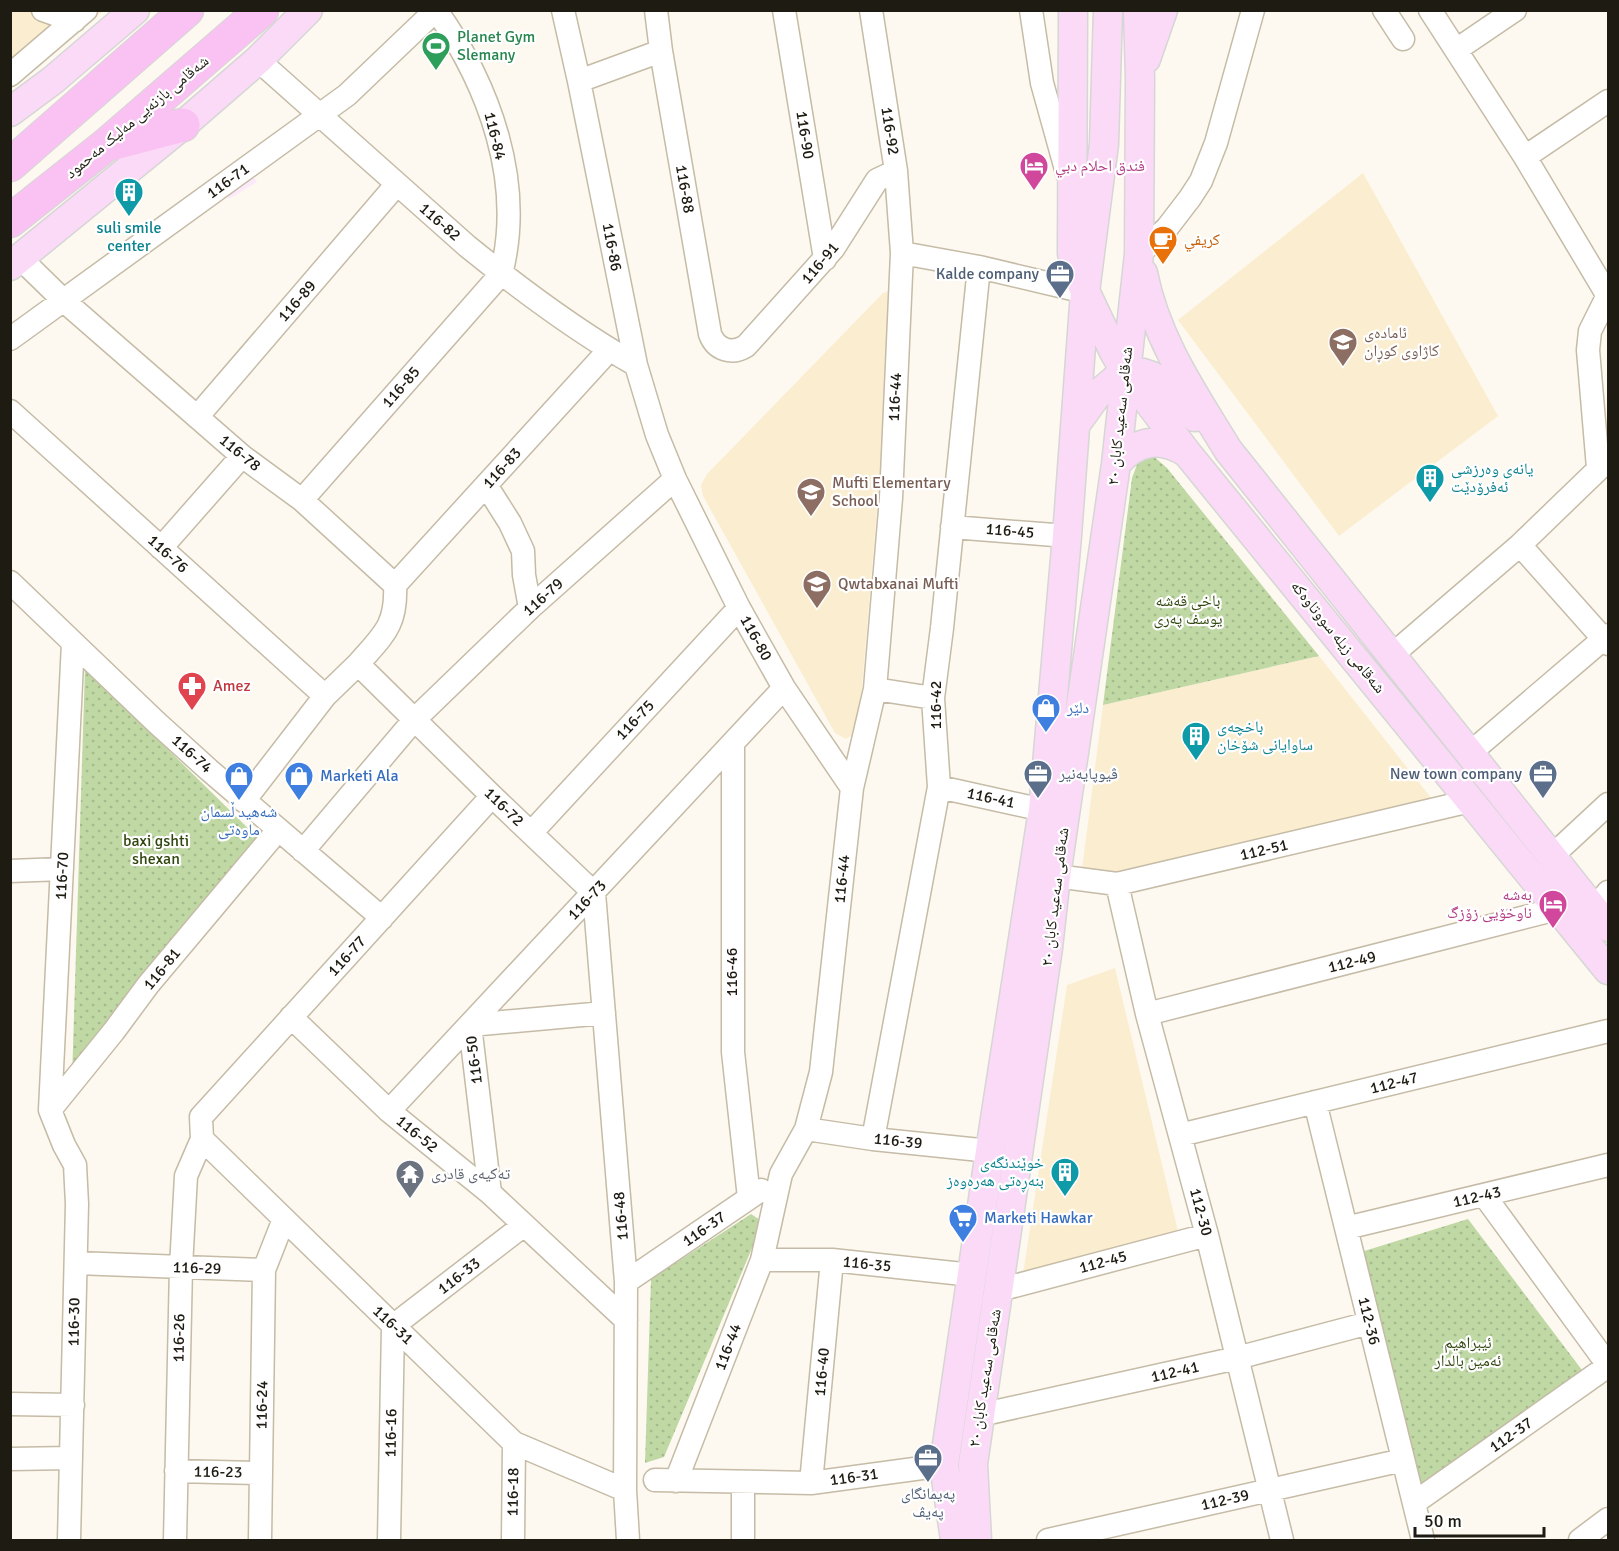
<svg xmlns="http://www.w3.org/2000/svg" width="1619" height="1551" font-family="Signika,'Noto Naskh Arabic',sans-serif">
  <defs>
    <pattern id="park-dots" width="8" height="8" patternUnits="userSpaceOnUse" patternTransform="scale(1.5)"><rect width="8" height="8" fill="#bfd8a4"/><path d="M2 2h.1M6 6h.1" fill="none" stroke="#a4b98c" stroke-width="1.8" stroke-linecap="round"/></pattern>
  </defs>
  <rect width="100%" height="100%" fill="#fdf9f0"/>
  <path fill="#fce9fa" d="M243 159 257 182 229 199 215 176Z"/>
  <path fill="#fbeed0" d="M11 11H103L11 89Z
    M1363 173 1498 416 1339 536 1178 320Z
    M889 291 895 297 859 722 854 734 846 739 835 733 703 496 701 485 707 474 883 293Z
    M1319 656 1432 799 1090 890 1081 877 1103 705Z
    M1115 968 1178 1231 1023 1274 1067 985Z"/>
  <path fill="url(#park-dots)" d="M1152 455 1167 468 1319 656 1103 705 1132 478 1138 462Z
    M85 668 262 842 72 1079Z
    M751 1214 763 1222 664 1457 645 1463 651 1279Z
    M1468 1219 1585 1374 1416 1488 1361 1252Z"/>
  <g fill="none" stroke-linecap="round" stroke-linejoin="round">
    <g stroke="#c5bba6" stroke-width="25">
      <path id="minor" d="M43 10 74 21
        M563 10 579 81 636 365 657 435 675 479 739 608 784 688 852 788
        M656 10 661 51 710 334C716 350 732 355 746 346L833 249 877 180 896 171
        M784 10 825 259
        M1031 10 1042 83 1067 173
        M1384 10 1403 39
        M1430 10 1525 157 1608 296
        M1456 50 1515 10
        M258 60 467 246C520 289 576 331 636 365
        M10 75 86 10
        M579 81 661 51
        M1525 157 1608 101
        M902 253 979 267 1085 292
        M1139 254 1167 228 1190 198 1201 181 1216 143 1253 10
        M20 258 63 300 242 456 302 500 395 585C397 626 383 635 358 664
        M10 339 347 95 436 10
        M10 411 325 696
        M197 417 397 184
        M1598 468 1588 350 1590 331 1608 295
        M486 485 510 523 523 551 524 575 530 608
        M302 500 501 274C525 182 489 85 436 10
        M952 527 1067 536
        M1520 545 1608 644
        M161 548 242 456
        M10 582 156 722 209 770 382 918
        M395 585 609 350
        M1392 655 1520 545 1608 460
        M875 689 933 698
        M733 745V1052L749 1198
        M1470 753 1608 635
        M939 787 1043 810
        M492 796 201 1117 202 1139 514 1443 625 1490
        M244 801 325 696 358 664 492 796 594 893 626 1282 625 1490 628 1540
        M531 833 739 608
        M303 851 414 720 530 608 675 479
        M1552 856 1608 804
        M10 871 62 869
        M1056 876 1117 884 1470 801
        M1117 884 1147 1014 1207 1235 1282 1540
        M1594 909 1608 892
        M1147 1014 1557 909
        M291 1017 389 1111 490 1193 626 1320
        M1315 1102 1423 1540
        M50 1110 114 1031 148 985 278 830
        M389 1111 784 688
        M806 1129 873 1139 990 1151
        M1180 1135 1608 1031
        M873 1139 939 787 933 698 942 628 979 267
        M490 1193 470 1025 604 1013
        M1484 1195 1608 1365
        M1346 1228 1608 1165
        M762 1260H832L972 1275
        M76 1263 264 1270 284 1219
        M626 1282 761 1190
        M999 1290 1207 1235
        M10 1404 73 1405
        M980 1415 1237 1358 1369 1323
        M10 1459 71 1458
        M176 1471 260 1473
        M655 1480 811 1483 944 1465
        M676 1481 762 1260 781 1174 806 1129 821 1072 852 788 875 689 891 498 902 253 896 171 871 10
        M743 1483V1540
        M811 1483 832 1260
        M1414 1503 1608 1366
        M69 1540 77 1204 75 1165 64 1145 50 1110 73 643
        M175 1540 181 1267 186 1176 202 1139
        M260 1540 264 1270
        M389 1540 393 1326 524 1225
        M513 1540 514 1443
        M1048 1540 1403 1460
        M1580 1540 1608 1519"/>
    </g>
    <g stroke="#d6d6d5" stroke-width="31">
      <path id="major" d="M1073 10 1072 253 1076 272 1114 352 1125 371 1187 453 1608 970
        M1146 59 1163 10
        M10 112 53 80 135 10
        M10 266 183 125 258 60 308 10
        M1143 273C1156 340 1194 394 1228 450L1608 927
        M1076 424 1097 395 1125 371 1143 373 1152 376 1195 417
        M1116 464C1136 440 1160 436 1187 453
        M955 1540 944 1465 990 1151 1043 810 1067 536 1085 292 1104 144 1108 10
        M977 1540 973 1464 1048 948 1056 876 1116 464 1139 254 1140 78 1138 10"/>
    </g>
    <g stroke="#d6d6d5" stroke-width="35">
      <path id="highway" d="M114 143 183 125
        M10 165 187 10
        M10 221 106 145 262 10"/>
    </g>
    <use href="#minor" stroke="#fff" stroke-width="22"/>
    <use href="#major" stroke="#fbdaf8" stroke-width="28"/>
    <use href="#highway" stroke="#f9c2f3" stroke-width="33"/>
  </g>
  <defs>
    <g id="stadium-pin" transform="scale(1.5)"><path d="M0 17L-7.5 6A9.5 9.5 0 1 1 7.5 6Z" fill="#2e9e5b" stroke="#fff"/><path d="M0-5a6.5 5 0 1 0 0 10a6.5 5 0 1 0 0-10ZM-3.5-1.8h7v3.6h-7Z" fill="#fff"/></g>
    <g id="hotel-pin" transform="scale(1.5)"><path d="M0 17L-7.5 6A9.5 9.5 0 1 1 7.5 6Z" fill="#d1479c" stroke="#fff"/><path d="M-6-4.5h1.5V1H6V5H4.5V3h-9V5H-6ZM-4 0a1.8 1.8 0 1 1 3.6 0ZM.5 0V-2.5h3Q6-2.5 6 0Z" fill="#fff"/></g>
    <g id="building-pin" transform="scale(1.5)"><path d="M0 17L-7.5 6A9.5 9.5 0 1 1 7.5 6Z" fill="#0f9aa8" stroke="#fff"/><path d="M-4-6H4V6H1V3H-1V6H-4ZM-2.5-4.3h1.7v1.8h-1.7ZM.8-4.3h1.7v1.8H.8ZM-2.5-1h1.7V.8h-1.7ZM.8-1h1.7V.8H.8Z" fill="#fff"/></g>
    <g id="cafe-pin" transform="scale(1.5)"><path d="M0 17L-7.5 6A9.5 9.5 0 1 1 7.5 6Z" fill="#e8710a" stroke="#fff"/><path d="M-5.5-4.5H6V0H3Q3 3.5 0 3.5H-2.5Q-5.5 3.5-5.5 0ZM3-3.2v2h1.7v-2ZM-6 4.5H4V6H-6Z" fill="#fff"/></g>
    <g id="office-pin" transform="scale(1.5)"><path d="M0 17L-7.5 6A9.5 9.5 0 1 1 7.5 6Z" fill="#5c6f8a" stroke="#fff"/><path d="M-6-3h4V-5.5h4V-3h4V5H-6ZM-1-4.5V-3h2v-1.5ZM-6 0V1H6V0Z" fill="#fff"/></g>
    <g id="school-pin" transform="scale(1.5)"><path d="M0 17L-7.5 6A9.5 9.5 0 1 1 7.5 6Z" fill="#8d6e63" stroke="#fff"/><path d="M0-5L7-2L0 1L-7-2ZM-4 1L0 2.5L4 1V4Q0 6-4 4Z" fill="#fff"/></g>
    <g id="pharmacy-pin" transform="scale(1.5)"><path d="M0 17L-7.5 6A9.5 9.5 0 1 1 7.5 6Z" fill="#e0444e" stroke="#fff"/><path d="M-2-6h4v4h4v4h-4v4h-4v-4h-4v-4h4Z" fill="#fff"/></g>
    <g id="shop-pin" transform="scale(1.5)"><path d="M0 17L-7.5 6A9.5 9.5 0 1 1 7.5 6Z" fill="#3f7fe0" stroke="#fff"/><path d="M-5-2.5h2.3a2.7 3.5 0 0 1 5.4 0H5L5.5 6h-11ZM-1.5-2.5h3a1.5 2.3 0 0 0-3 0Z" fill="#fff"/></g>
    <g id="temple-pin" transform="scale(1.5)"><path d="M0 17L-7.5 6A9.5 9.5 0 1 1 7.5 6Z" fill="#6b7280" stroke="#fff"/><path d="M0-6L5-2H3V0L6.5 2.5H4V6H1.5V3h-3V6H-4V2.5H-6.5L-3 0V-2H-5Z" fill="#fff"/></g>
    <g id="supermarket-pin" transform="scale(1.5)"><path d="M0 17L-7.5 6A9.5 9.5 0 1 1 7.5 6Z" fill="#3f7fe0" stroke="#fff"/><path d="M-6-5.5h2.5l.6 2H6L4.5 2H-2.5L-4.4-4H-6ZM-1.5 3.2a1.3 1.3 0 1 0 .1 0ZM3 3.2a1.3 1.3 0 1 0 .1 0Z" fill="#fff"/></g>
  </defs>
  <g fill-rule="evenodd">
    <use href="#stadium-pin" x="436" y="46"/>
    <use href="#hotel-pin" x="1034" y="166"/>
    <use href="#building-pin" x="129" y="192"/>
    <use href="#cafe-pin" x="1163" y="240"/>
    <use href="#office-pin" x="1060" y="274"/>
    <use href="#school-pin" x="1343" y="342"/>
    <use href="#building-pin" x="1430" y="478"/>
    <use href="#school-pin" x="811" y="492"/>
    <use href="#school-pin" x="817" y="584"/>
    <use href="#pharmacy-pin" x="192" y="686"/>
    <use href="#shop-pin" x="1046" y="708"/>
    <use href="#building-pin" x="1196" y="736"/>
    <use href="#office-pin" x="1038" y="774"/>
    <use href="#office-pin" x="1543" y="774"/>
    <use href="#shop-pin" x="239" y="776"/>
    <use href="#shop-pin" x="299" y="776"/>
    <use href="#hotel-pin" x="1553" y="904"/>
    <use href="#building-pin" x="1065" y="1172"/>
    <use href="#temple-pin" x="410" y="1174"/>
    <use href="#supermarket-pin" x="963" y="1218"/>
    <use href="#office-pin" x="928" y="1458"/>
  </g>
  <g text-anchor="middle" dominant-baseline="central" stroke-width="4.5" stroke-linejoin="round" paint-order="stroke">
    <g font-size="16" fill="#27864d" stroke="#fff" text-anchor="start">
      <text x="457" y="37">Planet Gym<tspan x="457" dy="18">Slemany</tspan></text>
    </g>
    <g font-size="16" fill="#1e1b13" stroke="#fff">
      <text transform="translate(137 117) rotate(-40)">شەقامی بازنەیی مەلیک مەحمود</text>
      <text transform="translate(890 131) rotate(81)">116-92</text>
      <text transform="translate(805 135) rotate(81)">116-90</text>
      <text transform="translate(495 136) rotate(76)">116-84</text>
      <text transform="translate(228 181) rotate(-36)">116-71</text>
      <text transform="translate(685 189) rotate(80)">116-88</text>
      <text transform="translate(440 222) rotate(41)">116-82</text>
      <text transform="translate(612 247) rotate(79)">116-86</text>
      <text transform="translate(820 263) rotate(-50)">116-91</text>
      <text transform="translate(297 301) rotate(-49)">116-89</text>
      <text transform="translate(401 387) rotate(-49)">116-85</text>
      <text transform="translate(895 397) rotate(-87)">116-44</text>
      <text transform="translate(1120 416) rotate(-84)">شەقامی سەعید کابان ٢٠</text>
      <text transform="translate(240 453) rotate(39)">116-78</text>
      <text transform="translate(502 468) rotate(-48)">116-83</text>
      <text transform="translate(1010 531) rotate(5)">116-45</text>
      <text transform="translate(168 554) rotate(42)">116-76</text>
      <text transform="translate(543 597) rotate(-42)">116-79</text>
      <text transform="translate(1338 637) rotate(51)">شەقامی زیلە سووتاوەکە</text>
      <text transform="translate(756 638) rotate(61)">116-80</text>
      <text transform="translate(936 705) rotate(-90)">116-42</text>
      <text transform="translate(635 720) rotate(-47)">116-75</text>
      <text transform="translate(192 754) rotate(42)">116-74</text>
      <text transform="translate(991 798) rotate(12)">116-41</text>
      <text transform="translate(504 807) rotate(44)">116-72</text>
      <text transform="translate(1264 850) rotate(-13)">112-51</text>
      <text transform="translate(62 876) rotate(-87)">116-70</text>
      <text transform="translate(842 879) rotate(-84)">116-44</text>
      <text transform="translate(1055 897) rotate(-83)">شەقامی سەعید کابان ٢٠</text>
      <text transform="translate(587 900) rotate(-47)">116-73</text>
      <text transform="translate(347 956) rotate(-48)">116-77</text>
      <text transform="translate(1352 962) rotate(-14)">112-49</text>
      <text transform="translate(162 969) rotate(-51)">116-81</text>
      <text transform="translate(732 972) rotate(-90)">116-46</text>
      <text transform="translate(474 1060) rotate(-97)">116-50</text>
      <text transform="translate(1394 1083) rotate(-14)">112-47</text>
      <text transform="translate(417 1134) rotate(39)">116-52</text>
      <text transform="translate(898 1141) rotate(6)">116-39</text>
      <text transform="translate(1477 1197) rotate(-13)">112-43</text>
      <text transform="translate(1201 1212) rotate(75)">112-30</text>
      <text transform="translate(621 1216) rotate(-95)">116-48</text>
      <text transform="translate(704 1229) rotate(-35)">116-37</text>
      <text transform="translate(1103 1262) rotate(-15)">112-45</text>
      <text transform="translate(867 1264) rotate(6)">116-35</text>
      <text transform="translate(197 1268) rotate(2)">116-29</text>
      <text transform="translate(459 1276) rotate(-38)">116-33</text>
      <text transform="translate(1369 1321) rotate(76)">112-36</text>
      <text transform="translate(74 1322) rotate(-89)">116-30</text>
      <text transform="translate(393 1325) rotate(43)">116-31</text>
      <text transform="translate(179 1338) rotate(-89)">116-26</text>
      <text transform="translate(728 1347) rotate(-69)">116-44</text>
      <text transform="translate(822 1372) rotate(-85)">116-40</text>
      <text transform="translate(1175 1372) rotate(-13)">112-41</text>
      <text transform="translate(985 1378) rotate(-81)">شەقامی سەعید کابان ٢٠</text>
      <text transform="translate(262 1405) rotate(-89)">116-24</text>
      <text transform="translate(391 1433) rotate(-89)">116-16</text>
      <text transform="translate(1511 1435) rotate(-35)">112-37</text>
      <text transform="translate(218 1472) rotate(1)">116-23</text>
      <text transform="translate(854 1477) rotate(-8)">116-31</text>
      <text transform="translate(513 1492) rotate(-89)">116-18</text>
      <text transform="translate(1225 1500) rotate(-13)">112-39</text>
    </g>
    <g font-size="16" fill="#b23c85" stroke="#fff" text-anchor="start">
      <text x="1055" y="166">فندق احلام دبي</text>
      <text x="1532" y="895" text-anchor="end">بەشە<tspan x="1532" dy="18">ناوخۆیی زۆزگ</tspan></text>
    </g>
    <g font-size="16" fill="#0d838f" stroke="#fff" text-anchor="start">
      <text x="129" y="228" text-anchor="middle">suli smile<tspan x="129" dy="18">center</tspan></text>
      <text x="1451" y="469">یانەی وەرزشی<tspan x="1451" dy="18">ئەفرۆدێت</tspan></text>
      <text x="1217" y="727">باخچەی<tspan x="1217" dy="18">ساوایانی شۆخان</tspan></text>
      <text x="1044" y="1163" text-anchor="end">خوێندنگەی<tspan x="1044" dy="18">بنەڕەتی هەرەوەز</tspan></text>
    </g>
    <g font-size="16" fill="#c56008" stroke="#fff" text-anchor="start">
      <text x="1184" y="240">كريفي</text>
    </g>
    <g font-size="16" fill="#4e5e75" stroke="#fff" text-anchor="end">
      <text x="1039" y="274">Kalde company</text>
      <text x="1059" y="774" text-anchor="start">ڤیوپایەنیر</text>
      <text x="1522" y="774">New town company</text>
      <text x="928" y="1494" text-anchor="middle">پەیمانگای<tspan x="928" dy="18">پەیڤ</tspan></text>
    </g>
    <g font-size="16" fill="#785e54" stroke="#fff" text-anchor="start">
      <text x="1364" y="333">ئامادەی<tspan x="1364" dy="18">کاژاوی کوڕان</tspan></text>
      <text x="832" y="483">Mufti Elementary<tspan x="832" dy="18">School</tspan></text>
      <text x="838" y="584">Qwtabxanai Mufti</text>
    </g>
    <g font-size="16" fill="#31470f" stroke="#fff">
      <text x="1188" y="601">باخی قەشە<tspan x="1188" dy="18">یوسف پەری</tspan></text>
      <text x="156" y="841">baxi gshti<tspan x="156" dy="18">shexan</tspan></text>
      <text x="1468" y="1343">ئیبراهیم<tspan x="1468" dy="18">ئەمین بالدار</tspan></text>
    </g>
    <g font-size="16" fill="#be3a42" stroke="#fff" text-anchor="start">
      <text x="213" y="686">Amez</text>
    </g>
    <g font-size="16" fill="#366cbe" stroke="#fff" text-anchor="start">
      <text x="1067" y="708">دلێر</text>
      <text x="320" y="776">Marketi Ala</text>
      <text x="239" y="812" text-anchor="middle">شەھید ڵسمان<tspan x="239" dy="18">ماوەتی</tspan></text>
      <text x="984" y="1218">Marketi Hawkar</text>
    </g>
    <g font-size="16" fill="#5b616d" stroke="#fff" text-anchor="start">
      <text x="431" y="1174">تەکیەی قادری</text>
    </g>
  </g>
  <rect width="1619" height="1551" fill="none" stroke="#1e1b13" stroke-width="24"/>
  <path d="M1415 1527v9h129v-9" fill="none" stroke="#1e1b13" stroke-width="3"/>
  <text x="1424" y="1527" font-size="18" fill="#1e1b13" stroke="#ffffff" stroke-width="4.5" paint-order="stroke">50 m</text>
</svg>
